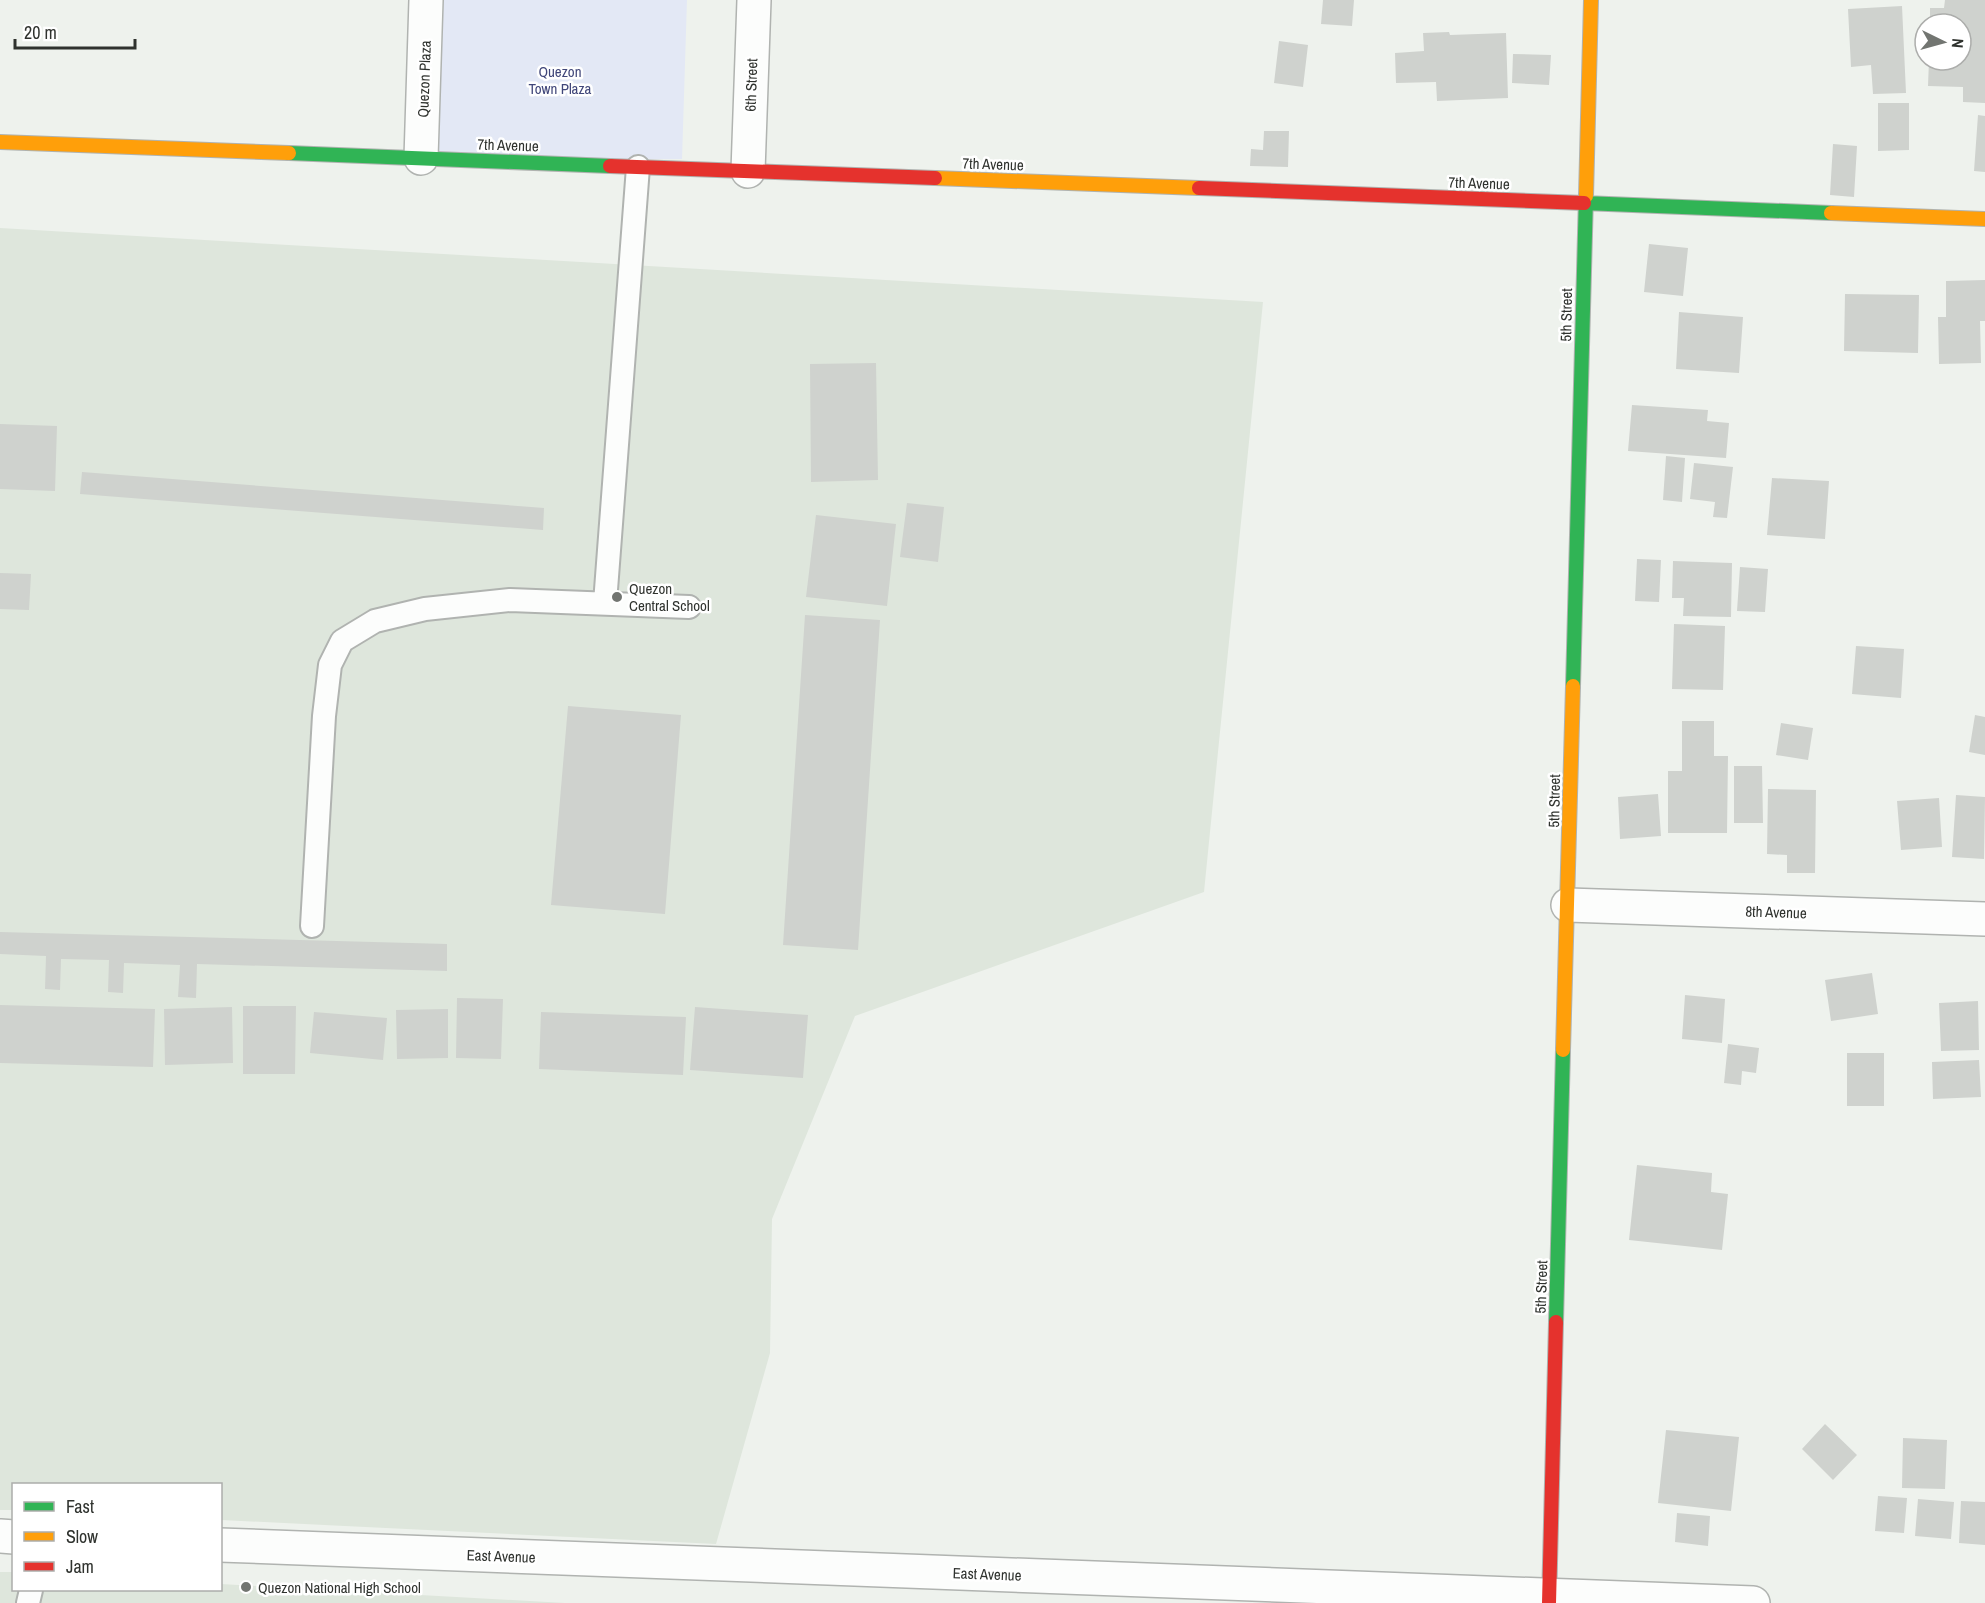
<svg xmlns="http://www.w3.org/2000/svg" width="1985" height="1603" font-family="'Archivo Narrow',sans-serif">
  <rect width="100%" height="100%" fill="#eef2ed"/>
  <path fill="#dee6dc" d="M0 228 1263 302 1204 892 855 1016 772 1219 770 1353 716 1544 221 1520 220 1484H14L13 1510H0Z
    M0 1572H13L14 1590H220L221 1584 565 1603H0Z"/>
  <path fill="#e3e8f5" d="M438 0H687L682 159 432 160Z"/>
  <path fill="#cfd2ce" d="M1323 0H1354L1352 26 1321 24Z
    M1945 0H1985V103L1963 102V87L1928 86 1929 60H1961V24H1930V8H1944Z
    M1902 6 1906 93 1873 94 1871 65 1851 67 1848 9Z
    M1449 32 1450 35 1506 33 1508 98 1437 101 1436 82 1396 83 1395 53 1424 51 1423 33Z
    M1279 41 1308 45 1303 87 1274 83Z
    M1513 54 1551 55 1549 85 1512 83Z
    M1878 103H1909V150L1878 151Z
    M1978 115 1985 116V172L1974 171Z
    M1264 131H1289L1288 167 1250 166 1251 149 1263 150Z
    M1833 144 1857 146 1854 197 1830 195Z
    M1649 244 1688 248 1683 296 1644 292Z
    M1985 280V321H1980L1981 363 1939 364 1938 317H1946V281Z
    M1845 294 1919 295 1918 353 1844 351Z
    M1679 312 1743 317 1739 373 1676 369Z
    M876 363 878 480 811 482 810 364Z
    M1632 405 1708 410 1707 421 1729 423 1726 458 1628 451Z
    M0 424 57 426 55 491 0 489Z
    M1666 456 1685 458 1682 502 1663 500Z
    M1694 463 1733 467 1727 518 1713 517 1715 502 1690 499Z
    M82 472 544 508 543 530 80 494Z
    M1772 478 1829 481 1825 539 1767 535Z
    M907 503 944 507 938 562 900 557Z
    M816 515 896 524 887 606 806 597Z
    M1637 559 1661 560 1659 602 1635 601Z
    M1673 561 1732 563 1731 617 1683 616 1684 598H1672Z
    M1740 567 1768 569 1765 612 1737 611Z
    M0 573 31 574 29 610 0 609Z
    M805 615 880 620 858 950 783 945Z
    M1674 624 1725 626 1723 690 1672 689Z
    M1856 646 1904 649 1901 698 1852 694Z
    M568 706 681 715 665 914 551 905Z
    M1975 715 1985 717V755L1969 752Z
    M1682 721H1714V756H1728L1727 833H1668V771H1682Z
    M1781 723 1813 728 1808 760 1776 755Z
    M1734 766H1762L1763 823H1734Z
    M1768 789 1816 790 1815 873H1787V855L1767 854Z
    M1658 794 1661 836 1620 839 1618 797Z
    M1956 795 1985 797 1984 859 1952 857Z
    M1939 798 1942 847 1901 850 1897 801Z
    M0 932 447 944V971L197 964 196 998 178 997 180 965 124 963 123 993 108 992 109 960 61 959 60 990 45 989 46 956 0 954Z
    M1872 973 1878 1014 1831 1021 1825 980Z
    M1685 995 1725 999 1722 1043 1682 1039Z
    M457 998 503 999 501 1059 456 1058Z
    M1978 1001 1979 1050 1941 1051 1939 1003Z
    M0 1005 155 1009 153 1067 0 1063Z
    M243 1006H296L295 1074H243Z
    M232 1007 233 1063 165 1065 164 1009Z
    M695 1007 808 1015 803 1078 690 1070Z
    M448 1009V1058L397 1059 396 1010Z
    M314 1012 387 1018 383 1060 310 1053Z
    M541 1012 686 1017 683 1075 539 1069Z
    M1728 1044 1759 1048 1756 1073 1742 1071 1741 1085 1724 1083Z
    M1847 1053H1884V1106H1847Z
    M1979 1060 1981 1097 1933 1099 1932 1062Z
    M1637 1165 1712 1173 1711 1192 1728 1194 1722 1250 1629 1240Z
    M1825 1424 1857 1455 1833 1480 1802 1449Z
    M1666 1430 1739 1437 1731 1511 1658 1503Z
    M1903 1438 1947 1440 1945 1489 1902 1488Z
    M1878 1496 1907 1498 1904 1533 1875 1531Z
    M1918 1499 1954 1502 1951 1539 1915 1536Z
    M1961 1501 1985 1502V1545L1959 1543Z
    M1677 1513 1710 1516 1708 1546 1675 1542Z"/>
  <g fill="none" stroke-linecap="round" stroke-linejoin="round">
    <g stroke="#b0b3b0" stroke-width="26">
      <path id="lane" d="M605 603 638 167
        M312 926 324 716 330 665 342 641 375 621 425 609 510 600 689 607
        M28 1603 31 1590"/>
    </g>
    <g stroke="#b0b3b0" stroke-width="36">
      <path id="street" d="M421 158 426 0
        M748 171 754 0
        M1568 905 1985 919
        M0 1536 14 1537
        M220 1545 1753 1603"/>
    </g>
    <g stroke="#b0b3b0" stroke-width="16">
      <path id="fast" d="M289 153 610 166
        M1584 203 1831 213
        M1573 686 1586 196
        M1556 1322 1563 1050"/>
    </g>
    <g stroke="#b0b3b0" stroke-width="16">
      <path id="slow" d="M0 142 289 153
        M935 178 1199 188
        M1586 196 1591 0
        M1831 213 1985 219
        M1563 1050 1573 686"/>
    </g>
    <g stroke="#b0b3b0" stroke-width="16">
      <path id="jam" d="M610 166 935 178
        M1199 188 1584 203
        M1549 1603 1556 1322"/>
    </g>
    <use href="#lane" stroke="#fcfdfc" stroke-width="22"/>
    <use href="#street" stroke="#fcfdfc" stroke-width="33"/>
    <use href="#fast" stroke="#30b455" stroke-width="14"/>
    <use href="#slow" stroke="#ff9f0a" stroke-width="14"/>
    <use href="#jam" stroke="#e5322d" stroke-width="14"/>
  </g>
  <g fill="#727571" stroke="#fff" stroke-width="2">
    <circle cx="617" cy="597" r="6"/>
    <circle cx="246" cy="1587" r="6"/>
  </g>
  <g text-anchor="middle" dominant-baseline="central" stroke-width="5" stroke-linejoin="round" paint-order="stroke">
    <g font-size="15" fill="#404679" stroke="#fff">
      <text x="560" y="71">Quezon<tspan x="560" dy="17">Town Plaza</tspan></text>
    </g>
    <g font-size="15" fill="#2f322e" stroke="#fff">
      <text transform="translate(424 79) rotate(-88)">Quezon Plaza</text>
      <text transform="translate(751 85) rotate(-88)">6th Street</text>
      <text transform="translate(508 145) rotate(2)">7th Avenue</text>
      <text transform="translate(993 164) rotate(2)">7th Avenue</text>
      <text transform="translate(1479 183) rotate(2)">7th Avenue</text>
      <text transform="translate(1566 315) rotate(-89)">5th Street</text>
      <text transform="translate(1554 801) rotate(-89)">5th Street</text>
      <text transform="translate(1776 912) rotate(2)">8th Avenue</text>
      <text transform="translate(1541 1287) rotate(-88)">5th Street</text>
      <text transform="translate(501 1556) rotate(2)">East Avenue</text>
      <text transform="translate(987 1574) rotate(2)">East Avenue</text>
    </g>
    <g font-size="15" fill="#2f322e" stroke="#fff" text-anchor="start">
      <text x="629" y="588">Quezon<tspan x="629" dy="17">Central School</tspan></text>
      <text x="258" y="1587">Quezon National High School</text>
    </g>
  </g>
  <rect x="12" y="1483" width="210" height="108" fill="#ffffff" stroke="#acadab" stroke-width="1.5"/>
  <rect x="24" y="1502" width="30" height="9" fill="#30b455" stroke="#acadab" stroke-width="1.5"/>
  <text x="66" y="1513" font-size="18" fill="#2f322e">Fast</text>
  <rect x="24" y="1532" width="30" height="9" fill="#ff9f0a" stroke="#acadab" stroke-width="1.5"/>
  <text x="66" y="1543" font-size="18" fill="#2f322e">Slow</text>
  <rect x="24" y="1562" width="30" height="9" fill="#e5322d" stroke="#acadab" stroke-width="1.5"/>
  <text x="66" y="1573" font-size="18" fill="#2f322e">Jam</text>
  <g transform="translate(1943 42) rotate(95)"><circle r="28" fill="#ffffff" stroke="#acadab" stroke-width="1.5"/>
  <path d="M0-4.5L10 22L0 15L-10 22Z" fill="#727571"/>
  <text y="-9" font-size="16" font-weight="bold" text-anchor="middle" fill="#2f322e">N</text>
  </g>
  <path d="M15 39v9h120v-9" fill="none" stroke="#2f322e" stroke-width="3"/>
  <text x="24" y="39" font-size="18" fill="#2f322e" stroke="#ffffff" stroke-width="4.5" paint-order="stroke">20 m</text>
</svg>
